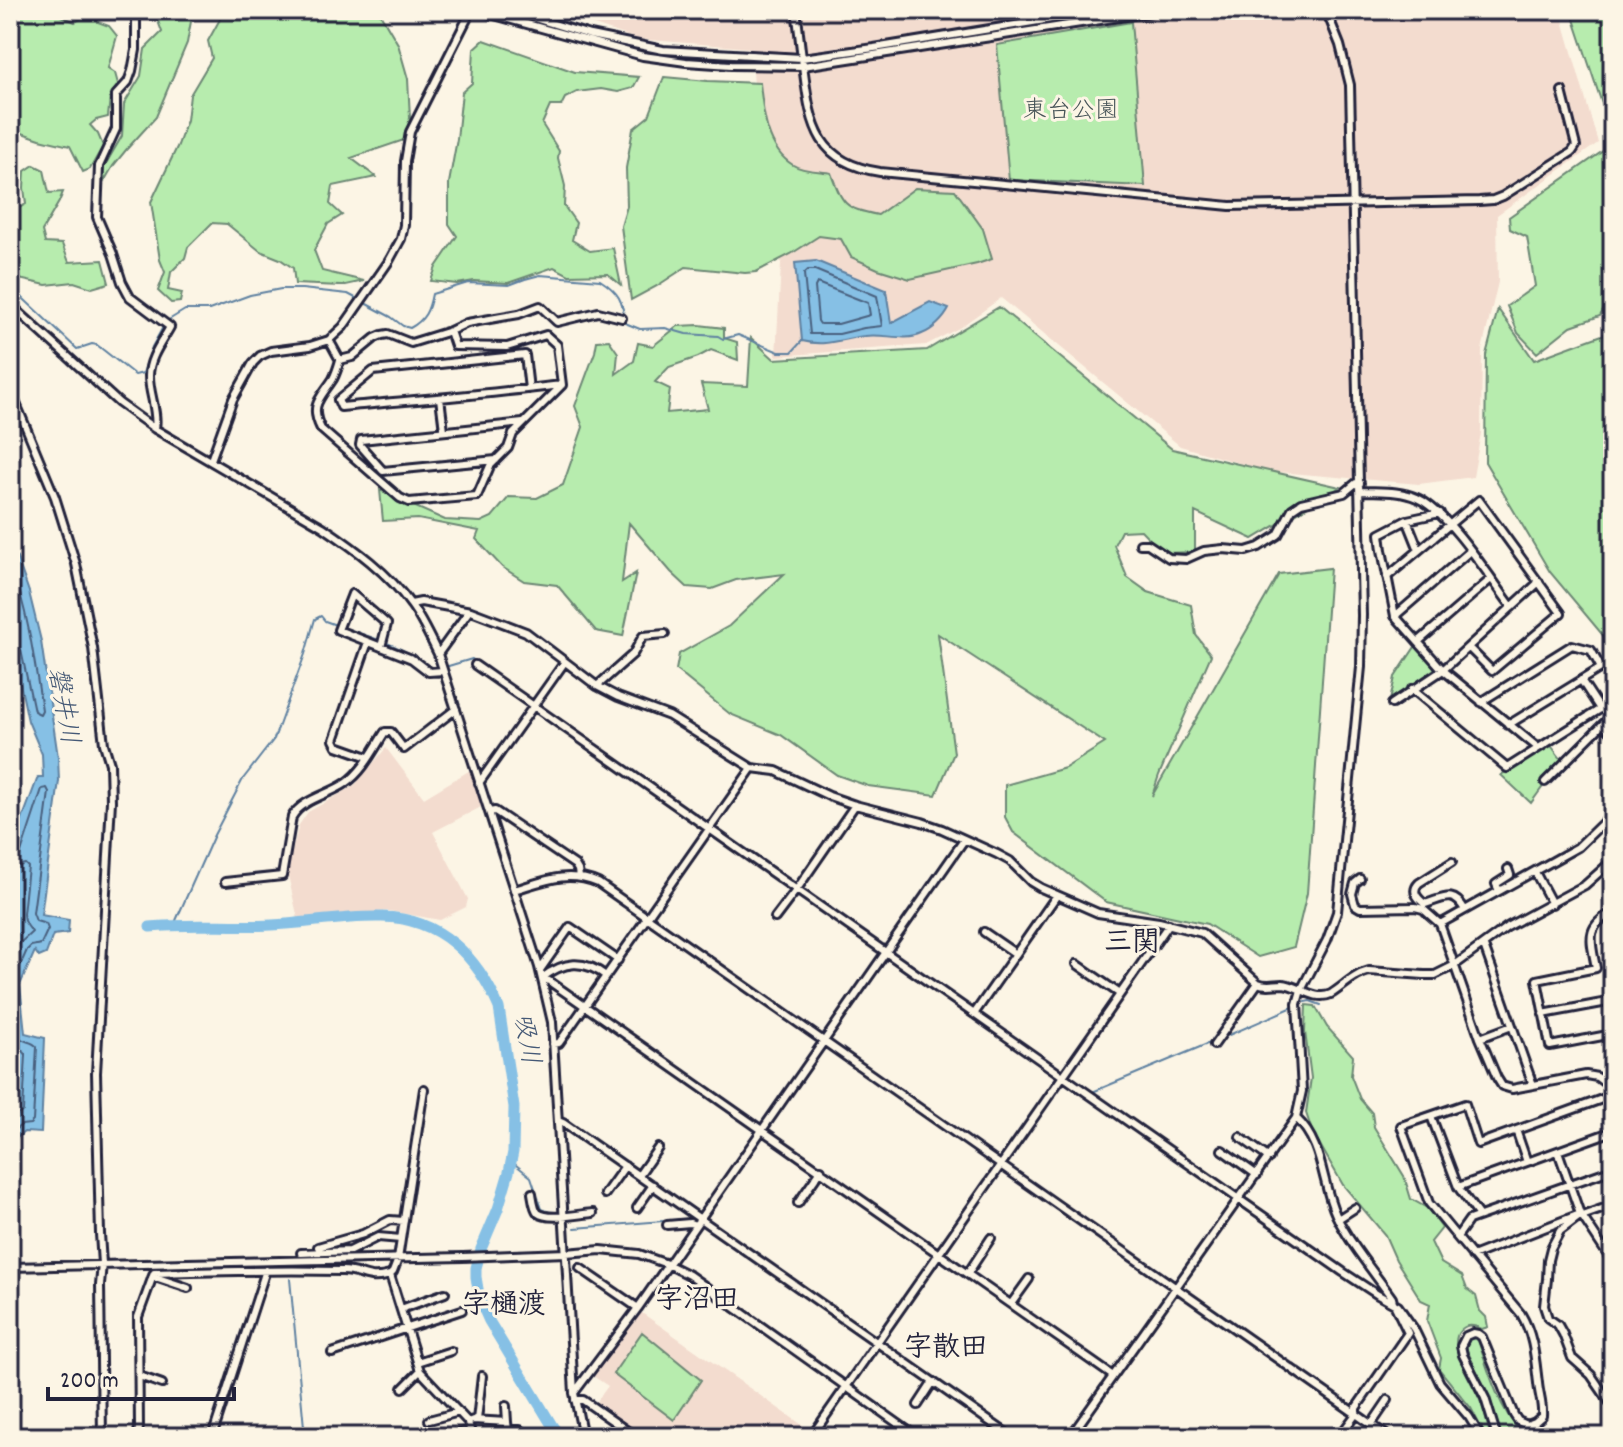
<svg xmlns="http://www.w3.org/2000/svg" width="1623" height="1447" font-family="Dekko,'Klee One',sans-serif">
  <rect width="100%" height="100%" fill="#fcf5e5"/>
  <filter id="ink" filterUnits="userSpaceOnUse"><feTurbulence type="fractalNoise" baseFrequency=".0125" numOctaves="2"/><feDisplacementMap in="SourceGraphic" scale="16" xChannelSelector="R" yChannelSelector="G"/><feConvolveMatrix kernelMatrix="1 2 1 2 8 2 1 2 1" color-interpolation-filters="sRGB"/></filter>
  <g filter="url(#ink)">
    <path fill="#f3dccf" d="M548 10H1560L1598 143 1497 215 1498 282 1482 350 1481 433 1473 477 1419 484 1267 471 1180 446 1001 298 959 328 926 345 776 356 785 191 757 121 751 48 637 39Z
      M386 748 424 798 472 769 483 806 433 832 468 899 466 907 440 920 389 911 298 919 287 871 299 825 308 812 354 786Z
      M639 1311 808 1429 803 1437H640L594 1405 608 1386 593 1376Z"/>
    <path fill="#b7ecae" stroke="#6c8774" stroke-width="2" d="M20 10H59L62 16 75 22 90 13 92 10H99L98 22 109 26 117 36 108 68 115 73 118 84 110 97 108 117 96 120 90 125 98 134 103 146 90 169 83 172 70 146 40 139 10 129V12Z
      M154 10H191L192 16 187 43 156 117 126 150 113 166 102 185 104 167 122 136 124 104 141 76 145 49 162 32Z
      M225 10H378L398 44 408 79 410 118 404 140 351 158 376 177 333 186 330 204 342 215 328 224 314 250 322 271 364 281 341 286 295 284 293 268 280 259 260 251 227 224 212 223 188 247 185 258 171 272 168 290 182 293 180 302 171 303 158 291 165 272 160 260 151 202 178 145 187 120 190 95 212 58 208 41Z
      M1571 10H1613V137Z
      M1131 22 1145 186 1009 180 997 45Z
      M484 40 575 72 639 77 633 88 618 92 601 89 577 92 565 98 561 106H550L542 124 559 151 558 158 565 186 564 206 576 223 572 240 590 251 613 248 621 285 608 274 569 275 554 267 508 283 474 281 457 284 431 281 436 267 457 236 449 224V183L457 139 462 92 472 83 474 49Z
      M664 77 708 81 760 83C763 111 766 149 793 165 802 171 820 171 831 173 843 205 844 208 878 215L915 188 955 190 983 229 992 259 977 264 910 279 878 269 851 257 841 239 819 236 791 254 756 272 745 273 686 267 657 286 631 300 621 226 627 206 626 168 633 129 649 116Z
      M1613 144V293L1600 316 1571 326 1537 353 1518 333 1507 306 1535 286 1527 237 1510 229 1509 217Z
      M34 165 44 170 49 193 63 192 59 202 42 231 45 243 62 244 69 262 103 260 109 283 92 288 74 282 46 285 10 277V213L26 204 24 188 25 171Z
      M999 307 1172 449 1340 487 1253 539 1195 512V552L1163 553 1141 530 1121 531 1114 545 1127 577 1148 592 1191 605 1196 635 1211 655 1159 775 1152 796 1279 574 1330 568 1307 893 1294 947 1258 957 1207 924 1106 902 1013 832 1005 817V785L1065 768 1105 743 938 634 954 753 936 795 868 786 837 775 781 735 730 714 676 670 679 654 729 626 784 574 736 580 712 589 687 587 671 572 629 523 622 582 636 573 623 636 596 631 557 585 524 581 502 567 476 539 479 531 418 519 383 521 380 490 409 504 445 520 481 522 492 517 509 497 537 498 563 485 583 427 575 406 595 352 597 341 609 340 618 353 616 374 634 361 638 343 653 346 678 326 699 325 724 328V338L737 342 738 360 711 350 698 357 669 367 655 382 670 389 667 413 708 409 701 384 748 386 751 338 774 359 927 350Z
      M1498 309 1534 360 1613 331V645H1611L1550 572 1485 462 1486 355Z
      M1417 644 1437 667 1390 701 1395 677Z
      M1549 743 1562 760 1531 803 1501 775Z
      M1306 1005 1315 1006 1327 1027 1353 1056 1351 1076 1360 1099 1372 1113 1374 1127 1404 1176 1411 1199 1427 1208 1442 1228 1431 1242 1441 1263 1462 1276 1467 1289 1476 1296 1480 1311 1486 1317 1488 1327 1482 1329C1474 1325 1466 1323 1460 1331 1446 1347 1473 1382 1480 1400 1485 1412 1487 1425 1491 1437H1486L1471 1408 1439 1369 1441 1358 1427 1321 1430 1304 1421 1300 1396 1260 1385 1235 1343 1185 1312 1131 1306 1113 1311 1078 1305 1032Z
      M642 1332 701 1380 674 1420 613 1374Z
      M1474 1338 1478 1340C1487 1367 1499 1409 1519 1429L1532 1432 1537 1437H1502L1491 1402 1467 1350V1343L1469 1339Z"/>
    <path fill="#86c0e5" stroke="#5e81a1" stroke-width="2" d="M816 261 886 290 891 323 930 302 949 309C944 319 933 330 922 334 905 342 883 333 865 336 841 339 827 347 802 341L795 263Z
      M10 546 17 558 29 592 41 641 58 757 59 781 41 915 69 920 68 933 53 935 46 954 39 957 35 951 20 985 25 1033 45 1038 41 1133 24 1132 12 1142 10 1151V864L19 828 38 777H43L42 754 28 721 10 636Z"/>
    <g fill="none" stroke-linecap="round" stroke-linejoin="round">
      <path stroke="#4a617f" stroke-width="2" d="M808 270H815L877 296 882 326 864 328 839 334H810L804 274Z
        M817 283 868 303 870 315 838 324H820L818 321 815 287Z
        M10 561C28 612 34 657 42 710L40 714 34 711 21 650 17 645 10 644
        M10 858 17 857 21 853 42 789 47 788 49 792 33 913 36 921 46 924 48 929 41 944 31 946 27 950 12 984 17 1035C22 1043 32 1040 37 1047L33 1121 30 1124 21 1125 10 1134
        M10 868 25 864 28 867 23 914 24 921 32 932 20 943 10 964
        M10 1042C14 1048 24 1049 26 1055L23 1111 10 1120"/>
      <path stroke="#5e81a1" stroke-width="2" d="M10 286 77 349 92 344 97 345 135 375 143 373 152 347 163 327
        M167 321 185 310H209L250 295 281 289H302L348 294 391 317 403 326 410 328C425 320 429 310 432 294L468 283 509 285 525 279 540 275 600 280C619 292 623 301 625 323L640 329 665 328 686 334 718 336 723 339 738 335 779 352H792L802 341
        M342 627C365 636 401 645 420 661
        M445 667 472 659 709 824
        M714 828 768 866
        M174 925 214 835 243 779 274 739 305 654 315 619 321 616 325 621 336 625
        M1305 1002 1310 1001 1321 1005
        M1222 1038 1293 1007
        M1090 1093 1212 1042
        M511 1161 531 1177 542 1209 549 1212
        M575 1228 676 1220
        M290 1279 304 1427 302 1437
        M547 1437 553 1427"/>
      <path stroke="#86c0e5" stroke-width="11" d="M150 927C191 923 232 927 272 925 309 923 345 916 382 917 440 918 478 957 499 1008L514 1107 513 1152 509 1172 498 1209 481 1249 476 1268V1277L480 1301 489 1321 553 1427 561 1437"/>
      <g stroke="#22223b" stroke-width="12">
        <path id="minor" d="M136 10V50L132 71 128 82 116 95V129L99 166 97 217 113 254 122 282 130 297 170 327C162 342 149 358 149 376 149 394 158 411 155 429
          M476 10 643 56 686 62 731 65 803 66 1165 10
          M508 10 590 35 663 50 802 58 874 48 1106 10
          M796 10C799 31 801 52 804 73 811 127 818 163 880 172L1230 206 1479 201 1493 200 1503 196 1572 152 1576 146 1562 91
          M10 304 119 403 155 429 323 527C354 548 389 573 411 605 422 620 430 638 438 654L539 967 552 1022 574 1393 583 1437
          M450 331 467 323 519 314 540 306 557 322 598 312 622 318
          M329 340 340 360C338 367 336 373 333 379 320 399 309 405 321 429L400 498 409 502 477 496 490 466 508 448 513 434 562 385 557 345 546 335 507 347 455 346 450 331 411 343 388 334 382 335 375 338 352 357 340 360
          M10 389 55 497 76 564 93 648 104 744 110 764 111 801 96 1073 100 1234 102 1264 100 1285 102 1437
          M529 389 525 355 373 371 338 400 341 407C414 400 488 394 562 385
          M440 398 444 430
          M211 460 233 399 253 363 260 356 271 351 310 346 329 340 343 327 389 261 401 239 404 225 405 161 410 132 467 19
          M496 460 383 471 360 445 361 440 523 423
          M1361 491C1380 492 1399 490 1417 498 1449 512 1490 578 1512 607
          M1440 513 1407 520 1380 534 1382 550 1395 616 1443 670 1537 747
          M1407 520 1419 550
          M1140 544H1148L1169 558 1186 559 1204 551 1223 549 1246 551 1259 547 1278 535 1292 509 1301 503 1344 493 1356 483H1360
          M1387 577 1479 500 1561 613 1492 671 1468 647
          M411 604 421 602 471 611 526 632 597 686 618 697 669 716 752 768 776 771 829 796 855 805 922 822 942 829 997 854 1010 861 1031 882 1041 888 1098 913 1159 922 1202 933 1258 983C1266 987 1274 984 1283 984 1298 985 1315 1002 1331 994 1344 986 1353 975 1369 971L1424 975H1435L1455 965 1507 927 1585 885 1613 860
          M1395 616 1470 551
          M1418 642 1491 579
          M381 647 387 624 352 594 338 630 412 659 429 672 443 671
          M438 654 469 611
          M475 665 1343 1272 1378 1295 1398 1306 1414 1329 1440 1383 1469 1417 1481 1437
          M1581 680 1600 709
          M597 686 633 654 643 636 665 634
          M1412 689 1507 768 1613 701
          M1481 702 1572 645 1591 650 1601 668
          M1392 704 1443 670 1539 582
          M1613 716 1603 724 1613 734
          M1508 725 1601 668 1613 663
          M368 757 337 746 334 740 368 642
          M1545 782 1603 724
          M479 783 564 663
          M489 812 495 811 575 865 578 870 579 877
          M1613 813 1578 847 1440 924 1480 1038 1497 1078 1502 1086 1512 1089 1586 1075 1597 1077 1613 1089
          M1452 862 1419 883C1411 891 1417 898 1425 904 1443 899 1453 889 1465 910
          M1535 872 1552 904
          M1360 879 1355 883 1352 894 1355 905 1360 908 1415 907 1423 909 1440 924
          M225 882 282 876 292 817C302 799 329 795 346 783 363 772 374 749 385 732H391L404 749 456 709
          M514 890C544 881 567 870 598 883L1389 1437
          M1499 891 1496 884 1510 875 1508 869
          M1613 912C1584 927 1591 940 1596 968L1537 980 1550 1046 1613 1034
          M775 918 797 889 855 805
          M984 932 1016 954
          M1484 946 1533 1085
          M1077 964 1120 994
          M540 970 570 927 618 960
          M606 976C584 959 564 961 542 978L549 981 1113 1376
          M974 1014 1057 895
          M1543 1014 1613 1001
          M1480 1038 1512 1026
          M553 1044 559 1043 752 768
          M1214 1045 1258 983
          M1431 1116 1458 1187 1479 1216
          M1296 1118C1324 1144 1321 1183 1336 1215 1350 1244 1373 1271 1392 1298L1393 1302 1408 1333 1356 1408V1414L1339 1437
          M558 1121 563 1123 1012 1437
          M1516 1130 1527 1162
          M1240 1137 1269 1158
          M1222 1150 1257 1175
          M1558 1151 1580 1214
          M639 1175 658 1148
          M1458 1187 1613 1131
          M532 1193C533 1199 534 1209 538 1213 548 1221 580 1214 593 1213
          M605 1194 625 1166
          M798 1203 821 1170
          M637 1208 653 1185
          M1581 1215 1560 1231 1551 1248 1548 1260 1547 1279 1544 1306 1548 1318 1558 1325 1563 1334 1572 1358 1591 1375 1613 1407
          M1582 1216 1613 1263
          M1338 1219 1355 1208
          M667 1225 690 1223 695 1225
          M1457 1237 1429 1203 1401 1126 1465 1104 1478 1144 1613 1095
          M318 1247 363 1234 390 1220 404 1221
          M301 1253 350 1251 378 1237 401 1239
          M1472 1256 1580 1214 1582 1216 1613 1205
          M10 1267 463 1257 566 1253 601 1250 639 1254 667 1264 689 1275 917 1437
          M580 1268 638 1308
          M968 1273 991 1238
          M390 1275 393 1272 398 1259 424 1089
          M152 1278H158L188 1288
          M1011 1304 1029 1279
          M401 1309 445 1293
          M332 1353 462 1310
          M417 1362 451 1351
          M139 1376 162 1384
          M403 1388 420 1371
          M574 1393 638 1308 964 840
          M575 1400H583L636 1437
          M918 1405 933 1382
          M506 1406 507 1422
          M429 1420 459 1412
          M477 1420 482 1376
          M468 1422 473 1420 507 1422 508 1430H520
          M1371 1425 1388 1400
          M137 1437 139 1428 138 1317 154 1273C217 1271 279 1270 342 1271 363 1271 366 1282 390 1275L420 1371 468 1422 472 1437
          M212 1437 266 1270
          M446 1437 463 1432 471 1433
          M811 1437 1169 924
          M1070 1437 1296 1118 1302 1091 1297 1004 1301 990 1327 940 1337 912 1361 667 1362 615 1350 85 1340 45 1326 10
          M1497 1437 1485 1398 1463 1355 1461 1346 1466 1336 1473 1333 1478 1334 1482 1337 1514 1415 1518 1421 1527 1425 1535 1422 1542 1416C1543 1404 1539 1395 1538 1383 1535 1359 1534 1336 1521 1314L1457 1237 1469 1220 1613 1169"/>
      </g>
      <use href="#minor" stroke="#fcf5e5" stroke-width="6"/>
    </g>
  </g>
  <g text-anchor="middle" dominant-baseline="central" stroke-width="6" stroke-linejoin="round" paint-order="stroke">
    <g font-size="24" fill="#475458" stroke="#fcf5e5">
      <text x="1071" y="112">東台公園</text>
    </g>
    <g font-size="26" font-style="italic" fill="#455976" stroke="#fcf5e5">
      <text transform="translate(62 706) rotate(80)">磐井川</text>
      <text transform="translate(525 1039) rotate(80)">吸川</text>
    </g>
    <g font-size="28" font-weight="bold" fill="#22223b" stroke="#fcf5e5">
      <text x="1132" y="945">三関</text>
      <text x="697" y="1302">字沼田</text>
      <text x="504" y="1307">字樋渡</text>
      <text x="946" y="1350">字散田</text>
    </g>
  </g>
  <rect width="1623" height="1447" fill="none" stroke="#fcf5e5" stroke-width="40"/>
  <rect x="20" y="20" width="1583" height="1407" fill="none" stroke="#22223b" stroke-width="3" filter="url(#ink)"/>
  <path d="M48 1387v12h186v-12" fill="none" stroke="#22223b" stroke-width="4"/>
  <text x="60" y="1387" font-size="24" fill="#22223b" stroke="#fcf5e5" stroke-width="6" paint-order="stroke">200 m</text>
</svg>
